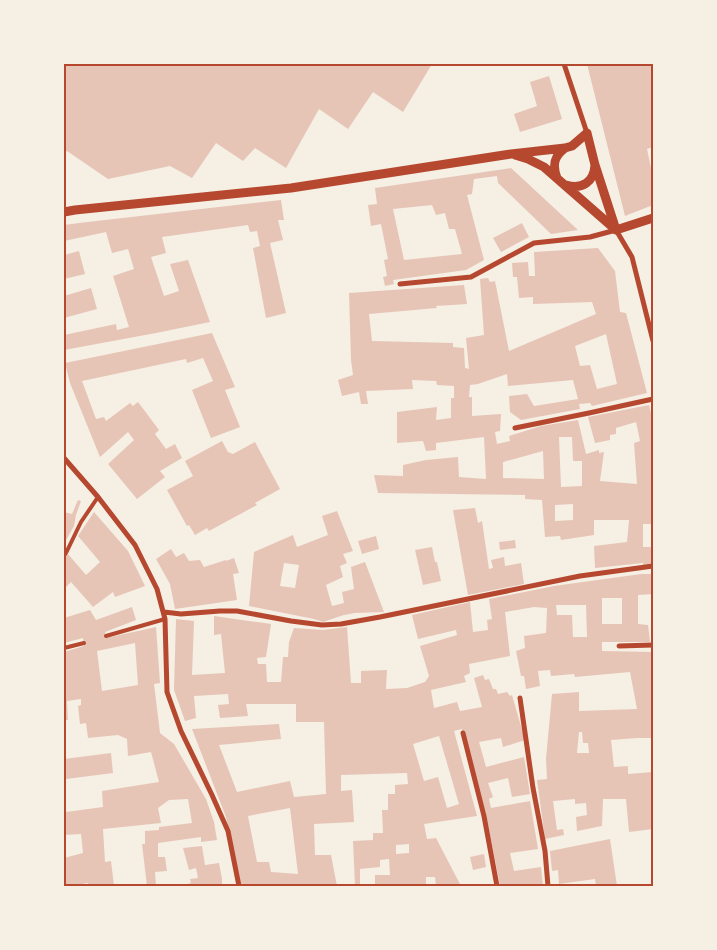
<svg xmlns="http://www.w3.org/2000/svg" width="717" height="950" font-family="'Exo 2',sans-serif">
  <rect width="100%" height="100%" fill="#f6efe4"/>
  <path fill="#e6c5b7" fill-rule="evenodd" d="M64 64H432L403 112 373 92 348 129 319 109 286 168 255 148 243 161 216 143 192 178 170 166 108 179 67 151 64 153Z
    M587 64H653V147L647 149 653 178V205L625 216Z
    M549 76 562 119 520 132 514 114 537 106 530 82Z
    M511 168 578 230 551 234 498 183 497 176 474 179 472 194 467 195 484 260 466 270 393 280 394 284 385 286 383 277 387 276 384 260 388 259 381 224 371 226 368 205 377 204 375 188ZM432 205 436 215 445 213 449 229H455L462 254 404 260 393 209Z
    M281 200 284 220H278L283 240 270 243 286 313 266 318 253 248 260 246 257 231 250 232 248 225 162 237 166 253 151 257 164 296 179 291 170 264 188 260 210 322 156 333 64 350V335L116 324 117 330 129 327 113 276 134 269 128 249 112 253 106 232 64 241V225L79 223Z
    M522 223 529 237 501 252 493 238Z
    M598 248 615 271 620 312 626 313 647 393 592 406 590 403 579 404 580 409 521 420 510 412 509 396 527 394 534 406 578 399 573 380 508 386 507 374 478 384 470 385 469 397H472V416L501 414 500 431 495 432 497 444 510 441 509 436 541 426 578 420 586 454 599 450V453L604 452 600 481 637 484 634 443 640 441 636 422 616 428V434L610 435V440L595 443 588 417 649 405 653 422V524H643V547H653V565L643 566V563L595 568 594 546 627 542 629 520H594V535L561 540 560 536 545 537 542 500 525 499V495L378 493 374 475 403 476V465L426 460 458 457 459 477 486 479 484 437 436 443V450L426 451 423 441 397 443V412L437 407 436 420 451 418V398H454V386L437 385 436 381 412 380 413 389 366 391 368 404H361L359 392 342 396 338 380 353 375 351 360 349 293 464 285 467 304 436 306 437 308 369 314 372 341 453 343V347L464 348 465 368 469 369 466 338 484 335 480 279 488 278 490 282 495 281 509 351 596 314 592 302 533 304V297L519 298 517 277H513L512 263 528 262 529 276H535L534 252ZM606 334 617 384 597 389 590 365 580 366 575 346ZM559 437H572L573 461H582V486L561 487ZM543 451 544 479 503 478V462ZM573 504V520L555 521V505Z
    M79 251 85 274 64 279V255Z
    M91 288 97 309 64 318V296Z
    M212 333 235 387 225 390 240 427 211 438 192 390 213 381 203 358 187 363 186 359 82 381 96 419 104 417 106 421 130 403 133 406 138 402 159 430 155 434 166 449 175 444 182 458 160 471 165 477 137 499 108 464 134 440 128 432 100 457 70 383 65 363Z
    M222 441 228 452 233 454 255 442 280 489 255 503 257 505 209 531 207 528 195 535 189 525 187 526 167 490 193 476 185 461Z
    M78 500 81 501 76 515 74 526 64 544V512L72 514Z
    M475 508 478 523 482 521 489 569 493 568 491 560 504 557 505 566 521 563 524 584 468 595 453 510Z
    M337 511 353 551 343 554 347 563 340 566 343 577 326 585 332 606 344 603 342 592 354 589 351 567 365 562 384 612 355 613 344 615 323 622 314 619 249 606 254 552 293 535 297 547 328 535 322 516ZM284 563 299 565 295 588 280 586Z
    M94 512 128 551 145 586 115 597 113 592 93 607 71 582 64 589V560L68 554 86 575 100 562 78 536Z
    M376 536 379 549 362 554 358 541Z
    M515 540 516 548 500 550 499 542Z
    M432 547 435 562H437L441 581 423 585 415 550Z
    M171 549 176 557 184 553 189 561 200 560 204 567 226 560V561L234 558 239 573 233 574 237 600 175 609 170 584 156 559Z
    M641 574H653V594L638 595V624L648 625 650 642H602V651L653 652V738H637L611 740 614 767 628 766V774L653 772V829L629 832 626 799H603L602 826 577 831 576 817 587 815 586 803 575 804V799L553 801 557 830 563 829 564 835 545 839 537 780 547 779 546 759 552 694 579 692V711L637 709 630 672 575 677 574 674 551 676 550 670 538 671 540 686 526 689 524 676H521L516 651 525 648 524 636 546 633 547 608 534 607 505 612 510 656 469 664 470 673 464 676 466 682 431 690 434 708 457 702 460 711 482 707 474 678 483 675 485 680 489 679 493 689H496L498 694 507 692 510 696 512 695 525 740 503 747 501 738 479 742 486 767 524 757 530 794 512 797 508 778 488 783 493 797 489 799 491 808 530 801 538 849 510 853 514 871 541 867 543 886H500L486 814 462 729 454 731 477 816 424 824 427 839 436 838 461 886H436L435 877H426V886H375V875H390L389 859 380 860V867L360 869V886H355L353 841 373 840V833H383L382 810H388V794H395V785L408 784 407 773 341 775V791L352 790 354 822 314 824 315 855H331L337 886H241L226 817 192 729 279 724 281 739 219 745 237 792 290 781 294 797 326 794 324 722H296V704H246L248 716 220 718 218 705 229 704 228 694 194 696 196 718 185 721 174 690 176 619 194 621 192 675 225 673 221 634 214 635V616L271 624 266 657 257 658 258 664H266L267 682H281L283 657H288L289 642 294 628 323 630 347 627 351 683H361V671L387 670 386 689 407 688 425 682 429 676 420 646 457 635 456 630 418 639 412 615 470 602 473 632 488 630 487 620 492 619 489 599 554 586ZM602 598H622V624H602ZM556 605H586L587 637H573L572 615H557ZM579 732H582L583 743H588L589 753H577ZM439 736 459 804 447 808 438 777 424 781 413 744ZM290 808 298 874 271 872 269 862H257L248 816ZM409 844V853L396 854V845Z
    M132 607 136 620 105 632 106 636V638L156 627 160 683 154 684 160 733 174 744 206 799 214 822 217 840 201 842V837L158 843V857H165L167 871 155 872 156 886H147L142 844H145V831L159 830V827L192 823 188 799 169 800 158 808 161 823 103 829 105 862 111 861 114 886H89L88 883 70 886H64V858L83 853 81 834 64 835V804L66 812 103 807 102 791 159 782 151 752 128 756 127 739 118 735 88 738 86 723 80 724 78 706 81 705V699L67 701 68 720H64V652L84 646 83 638 64 643V618L90 610 96 620ZM135 643 138 685 102 691 97 651Z
    M111 753 113 773 66 779 64 759Z
    M610 839 617 886H596L595 879 559 884 558 870 552 871 550 851Z
    M202 846 205 865 219 863 222 879V886H181L191 883 190 879 198 878 196 868 189 870 183 848Z
    M484 854 486 867 473 870 470 857Z"/>
  <g fill="none" stroke-linecap="round" stroke-linejoin="round">
    <path stroke="#b5482f" stroke-width="4" d="M64 556 66 553 81 522 98 497
      M106 636 165 619
      M64 648 84 643"/>
    <path stroke="#b5482f" stroke-width="5" d="M564 64 587 133
      M400 284 471 277 534 243 590 237 616 230 632 257 653 341
      M515 428 589 413 653 399
      M64 458 98 497 135 545 157 589 165 619 167 692 181 731 212 795 228 831 239 886
      M164 612 181 614 220 611H237L291 621 322 625 341 624 380 617 580 576 653 566
      M619 646 653 645
      M520 698 533 788 545 851 548 886
      M463 733 484 816 497 886"/>
    <path stroke="#b5482f" stroke-width="9" d="M515 155 528 159 544 167 616 230
      M557 178C552 165 554 156 565 148
      M566 185C582 190 594 182 595 165
      M64 212 75 210 291 188 511 154 565 148 572 146 587 133 595 165 616 230
      M616 230 653 218"/>
  </g>
  <rect width="717" height="950" fill="none" stroke="#f6efe4" stroke-width="130"/>
  <rect x="65" y="65" width="587" height="820" fill="none" stroke="#b5482f" stroke-width="2"/>
</svg>
